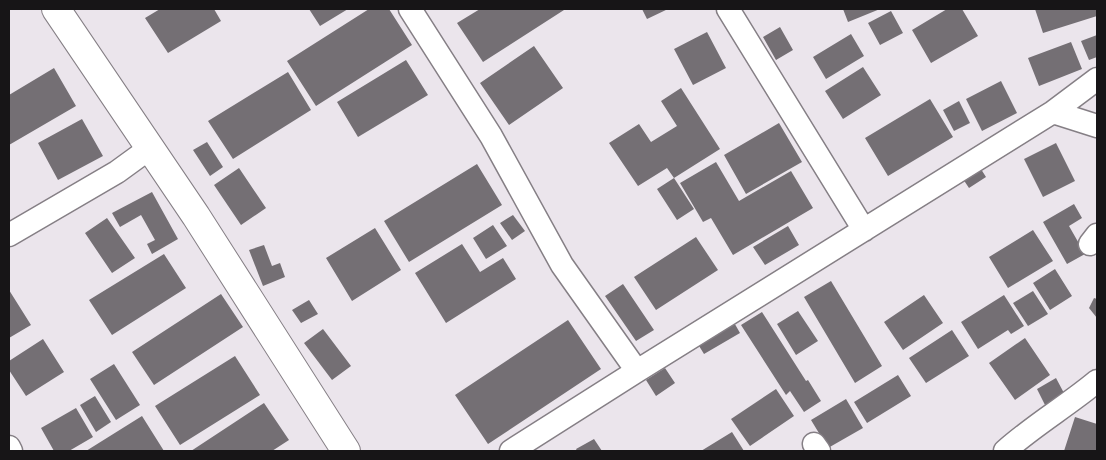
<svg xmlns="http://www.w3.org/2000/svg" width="1106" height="460" font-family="'PT Serif',serif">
  <rect width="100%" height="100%" fill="#ebe5ec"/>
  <path fill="#746f74" d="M160 9H214L221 21 168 53 145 18Z
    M309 9H348L320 26Z
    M369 9H389L412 45 316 106 287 61Z
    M480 9H563L564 10 483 62 457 23Z
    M642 9H668L647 19Z
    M843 9H880L848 22Z
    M947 9H962L978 36 931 63 912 30Z
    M1035 9H1097V16L1043 33Z
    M891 11 903 33 880 45 868 23Z
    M780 27 793 50 776 60 763 37Z
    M707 32 726 68 693 85 674 49Z
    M851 34 864 56 826 79 813 57Z
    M1097 35V57L1089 60 1081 41Z
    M1071 42 1082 69 1039 86 1028 58Z
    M534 46 563 88 509 125 480 83Z
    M406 60 428 95 358 137 337 102Z
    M863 67 881 95 843 119 825 91Z
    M54 68 76 106 9 145V95Z
    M288 72 311 110 233 159 208 121Z
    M1001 81 1017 113 982 131 966 99Z
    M681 88 720 149 674 178 694 209 677 220 657 189 674 178 667 168 638 186 609 143 639 124 651 142 677 126 661 101Z
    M930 99 953 137 888 176 865 138Z
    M959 101 970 123 954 131 943 110Z
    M82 119 103 156 58 180 38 143Z
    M779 123 802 162 746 194 724 155Z
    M207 142 223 167 210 176 193 150Z
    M1056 143 1075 181 1043 197 1024 159Z
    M716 162 739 201 791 171 813 208 733 255 711 218 703 222 680 183Z
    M477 164 502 205 409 262 384 221Z
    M979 166 986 177 969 188 961 176Z
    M239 168 266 208 241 225 214 185Z
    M152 192 178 239 152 254 147 244 155 240 141 215 120 227 112 213Z
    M1074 204 1082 218 1069 226 1085 254 1067 264 1043 222Z
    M513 215 525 231 512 240 500 223Z
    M107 218 135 258 112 273 85 233Z
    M493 225 507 246 486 259 473 238Z
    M788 226 799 245 765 265 753 247Z
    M375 228 401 270 352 301 326 258Z
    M1033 230 1053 261 1008 288 989 257Z
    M696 237 718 270 656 310 634 277Z
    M462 244 480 272 503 258 516 279 446 323 415 273Z
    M264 245 272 266 280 263 285 277 263 286 249 250Z
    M164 254 186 288 112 335 89 300Z
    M1055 269 1072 296 1050 310 1033 283Z
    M831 281 882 366 855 383 804 297Z
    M623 284 654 330 636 341 605 296Z
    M9 290 31 325 9 338Z
    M1033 291 1048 314 1028 326 1013 303Z
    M221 294 243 327 154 385 132 352Z
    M924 295 943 323 903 350 884 322Z
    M1004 295 1024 326 1011 334 1008 330 978 349 961 322Z
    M1094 298 1097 299V318L1089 308Z
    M309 300 318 314 301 323 292 310Z
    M798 311 818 341 796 355 777 324Z
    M762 312 806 381 808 380 821 401 804 412 790 391 786 395 741 325Z
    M732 319 740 333 704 354 696 341Z
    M568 320 601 369 488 444 455 395Z
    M323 329 351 366 332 380 304 343Z
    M952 330 969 356 926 383 909 358Z
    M1025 338 1050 375 1015 400 989 363Z
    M43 339 64 372 26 396 9 370V361Z
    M235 356 260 395 180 445 155 406Z
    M114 364 140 405 116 420 90 379Z
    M665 368 675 383 656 396 646 380Z
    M898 375 911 396 867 423 854 402Z
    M1056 378 1065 395 1045 405 1037 389Z
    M776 389 794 416 750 446 731 419Z
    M95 396 111 422 96 432 80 405Z
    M846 399 863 428 828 448 811 420Z
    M264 403 289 440 272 451H191Z
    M76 408 93 437 69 451H54L41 428Z
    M142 416 164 451H86Z
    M1075 417 1097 424V451H1064Z
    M732 432 744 451H701Z
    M594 439 602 451H577L576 449Z"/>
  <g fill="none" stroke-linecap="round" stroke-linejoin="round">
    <g stroke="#857f85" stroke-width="25">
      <path id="minor" d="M410 9 491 136 562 265 637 371
        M728 9 864 230
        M1053 112 1097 126
        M9 235 117 172 150 148
        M1090 244 1097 235
        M814 444 819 451
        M9 447 11 451
        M511 451 637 371 1053 112 1097 79
        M1005 451C1034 425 1067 406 1097 381"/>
    </g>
    <g stroke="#857f85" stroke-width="30">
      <path id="tertiary" d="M56 9 196 216 346 451"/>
    </g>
    <use href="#minor" stroke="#fff" stroke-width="22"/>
    <use href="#tertiary" stroke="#fff" stroke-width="28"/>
  </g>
  <rect width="1106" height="460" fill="none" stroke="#171517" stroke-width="20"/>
</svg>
